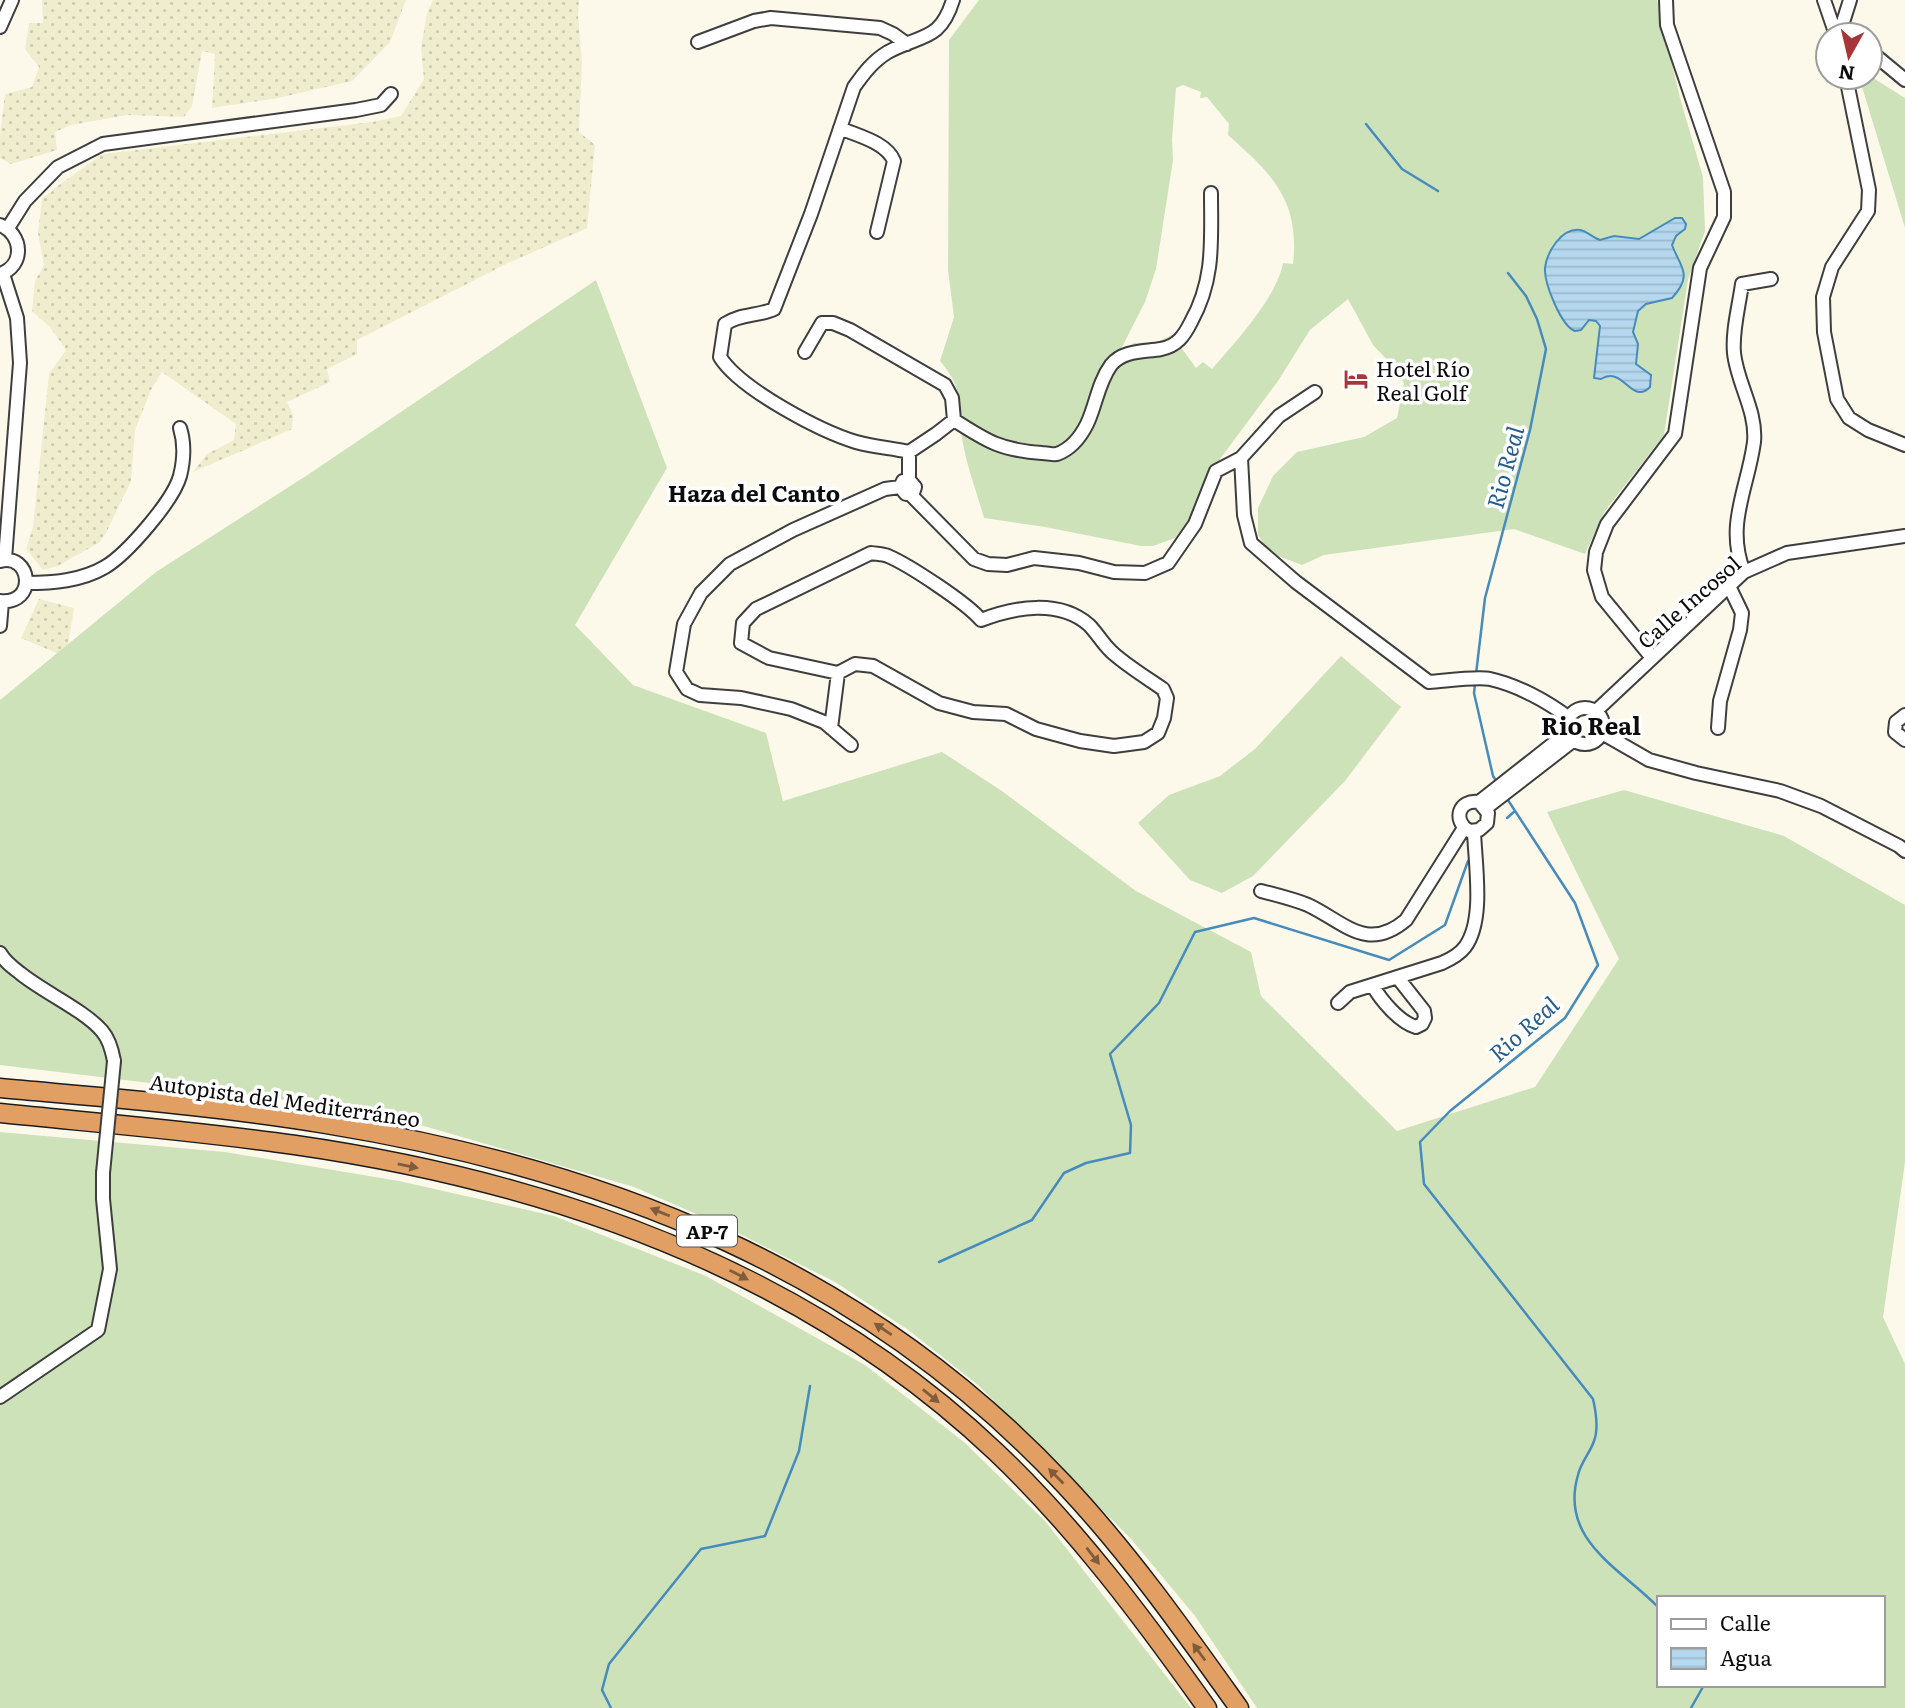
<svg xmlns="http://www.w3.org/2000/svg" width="1905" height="1708" font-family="Literata,serif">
  <defs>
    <pattern id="farmland-dots" width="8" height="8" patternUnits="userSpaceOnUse" patternTransform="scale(1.75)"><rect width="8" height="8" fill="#efedce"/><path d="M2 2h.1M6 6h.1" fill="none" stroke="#cccab0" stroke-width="1.8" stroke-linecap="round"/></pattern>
    <pattern id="water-rules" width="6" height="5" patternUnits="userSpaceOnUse" patternTransform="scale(1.75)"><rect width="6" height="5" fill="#b6d8ee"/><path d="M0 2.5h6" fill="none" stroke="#9bb8cb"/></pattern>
  </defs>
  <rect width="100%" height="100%" fill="#fcf9eb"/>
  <path fill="url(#farmland-dots)" d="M42 0H406L390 42 352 81 278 98 212 108 215 54 202 51 192 106 184 117 127 115 71 125 55 132 57 150 11 164 0 158V135L5 94 32 87 39 67 25 49 29 23H43Z
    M433 0H579L578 16 582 62 579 132 595 145 587 228 504 265 357 340V354L327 369 330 382 287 402 293 415 292 429 193 472 207 454 234 440 236 424 162 372 151 390 135 430 131 481 106 533 100 542 58 566 43 570 26 549 33 527 49 374 66 350 50 327 32 311 35 281 44 265 38 233 42 199 59 185 103 154 372 122 401 116 424 79 421 48 427 13Z
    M39 599 74 608 66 657 21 638Z"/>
  <path fill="#cee2b9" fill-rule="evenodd" d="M979 0H1657L1680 98 1703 177 1705 231 1688 280 1664 435 1605 511 1585 554 1514 529 1324 555 1302 565 1270 553 1258 535V508L1273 476 1297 452 1364 437 1397 418 1404 383 1392 365 1373 345 1348 299 1310 330 1278 381 1220 459 1212 483 1182 530 1175 538 1153 546H1141L1045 527 984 518C977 492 966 465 962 438 957 403 966 392 940 361L954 317 948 270 949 40ZM1183 85 1201 92 1200 98 1207 97 1229 124 1228 135C1272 174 1300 200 1293 264L1283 263C1277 297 1235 343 1212 369L1203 362 1196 368 1172 335 1157 342 1134 343 1120 351 1145 302 1156 269 1173 160 1172 140 1176 88Z
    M1870 76 1905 98V228L1859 77Z
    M596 280 667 468 575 625 633 685 766 733 783 801 942 752 1002 791 1136 891 1251 952 1261 996 1397 1131 1535 1087 1619 959 1547 812 1624 790 1784 836 1905 905V1162L1883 1317 1905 1364V1708H1257L1195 1616 1132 1540 978 1385 907 1329 835 1282 726 1227 634 1187 417 1124 274 1098 0 1065V700L156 572 309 474ZM1658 1598H1882V1685H1658Z
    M1341 656 1401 707 1345 781 1253 876 1222 893 1190 880 1138 823 1169 795 1220 776 1255 749Z
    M0 1132 225 1152 399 1181 554 1216 706 1276 865 1365 964 1442 1045 1521 1191 1708H0Z"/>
  <path fill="url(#water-rules)" stroke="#468bbc" stroke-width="2" d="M1675 218H1682L1686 224 1685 229 1676 236 1672 245C1680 267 1694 274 1672 298L1646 304 1638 311 1633 332 1638 344 1636 364 1651 375 1650 387C1632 406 1623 365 1601 379L1594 378 1600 326 1596 321 1589 320 1581 330 1575 331C1561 326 1544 283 1545 268 1547 252 1561 228 1580 230 1587 231 1593 238 1600 240L1614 236 1639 239Z"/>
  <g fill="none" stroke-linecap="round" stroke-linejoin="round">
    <path stroke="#468bbc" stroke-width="2.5" d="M1366 124 1402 169 1438 191
      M1476 674 1485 598 1530 430 1546 349 1537 319 1526 296 1508 273
      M1475 684 1474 693 1493 776 1497 782
      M1506 797 1575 903 1598 965 1565 1018 1450 1111 1420 1142 1424 1184 1593 1399C1596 1412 1599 1428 1594 1441 1590 1453 1581 1462 1578 1475 1559 1540 1620 1568 1658 1607
      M1507 818 1515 811
      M939 1262 1032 1220 1064 1173 1086 1163 1130 1153 1131 1125 1110 1054 1159 1003 1195 932 1254 918 1389 960 1445 925 1468 861
      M611 1708 602 1690 609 1664 701 1549 765 1536 799 1451 810 1386
      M1691 1708 1704 1685"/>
    <g stroke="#3e3e3e" stroke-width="16">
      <path id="minor" d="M953 0C940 42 921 34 888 52 873 61 864 73 854 87L811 214 774 309C759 316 739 314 725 324L720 357C740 389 820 431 856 442 873 447 892 448 909 452L936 434 954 420
        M1824 0 1836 35
        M0 27 12 0
        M1839 35 1850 0
        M698 42 754 21 771 18 880 28 893 34 907 44
        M1870 51 1905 80
        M1846 77 1869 190 1868 211 1832 267 1823 297 1824 332 1837 399 1849 418 1868 430 1905 445
        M840 128C858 136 886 142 894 161L877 232
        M0 225C23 234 25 266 0 274
        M8 228 25 201 58 167 103 144 356 110 381 105 391 94
        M3 274 17 318 20 363 5 559
        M805 352 822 323H833L850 330 945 385 952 398 954 420C988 442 1001 450 1042 453 1047 453 1053 455 1057 454 1071 449 1081 436 1087 424 1096 405 1098 383 1111 365 1123 350 1144 352 1161 349 1177 346 1184 336 1191 322 1215 279 1211 240 1211 193
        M909 452V480L915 487 913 493 906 494 900 487 903 481 909 480
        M1241 458 1244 515 1251 543 1296 582 1429 682C1445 681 1477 676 1490 679 1517 685 1547 701 1569 718
        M910 494 974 559 988 564 1007 565 1034 558 1079 563 1114 572 1145 573 1168 563 1195 524 1216 471 1241 458 1279 416 1315 392
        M871 553C876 554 883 554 888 556 909 565 967 603 981 620 1015 607 1059 599 1089 625 1098 634 1104 646 1114 654 1129 667 1147 678 1163 689L1167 698 1164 718 1158 733 1144 742 1114 746 1080 741 1036 729 1006 714 973 712 939 703 873 666 855 664 838 673 769 658 741 643 743 623 756 609Z
        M0 561C31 552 38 605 0 601
        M1744 572C1725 525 1748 488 1754 442 1757 411 1737 383 1734 353 1732 331 1739 306 1742 284L1771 279
        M26 583C53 583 81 581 105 567 127 554 173 501 180 476 184 460 185 444 180 428
        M0 626 2 602
        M1652 658 1602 597 1594 570 1596 552 1607 524 1675 434 1700 268 1724 217V192L1667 25 1666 0
        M1567 726a18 18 0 1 1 36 0a18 18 0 1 1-36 0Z
        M1596 711 1744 572 1787 553 1905 536
        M1905 715 1896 722 1895 732 1905 740
        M831 728 838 673
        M1718 728 1720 701 1740 630 1742 613 1729 586
        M1602 733 1649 760 1696 773 1780 791 1821 806 1899 846 1905 851
        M851 745 824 722 791 709 741 698 700 695 687 689 676 672 684 624 701 593 730 564 793 530 885 489 900 487
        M1479 802 1488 813 1487 823 1479 830 1469 831C1452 820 1459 799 1479 802L1568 732
        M1486 808 1574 740
        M1261 891C1277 895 1293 899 1308 905 1344 922 1367 953 1406 920L1464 828
        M0 953C5 962 12 967 20 973 43 992 84 1010 102 1031 109 1039 112 1050 114 1061
        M1373 986C1381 1000 1399 1022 1416 1027L1422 1024 1425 1018 1424 1011 1398 978
        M1338 1003 1350 992 1442 963C1451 959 1459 955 1465 947 1485 920 1475 864 1474 831
        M0 1397 98 1330 110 1269 103 1199V1173"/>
    </g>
    <g stroke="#1c1c1c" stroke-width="21">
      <path id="highway" d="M0 1088C109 1098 218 1106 326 1124 609 1170 865 1271 1064 1484 1129 1553 1184 1631 1239 1708
        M0 1113C98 1123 197 1131 295 1145 552 1182 805 1271 996 1452 1076 1528 1143 1618 1207 1708"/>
    </g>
    <use href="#minor" stroke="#fff" stroke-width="12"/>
    <use href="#highway" stroke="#e29f63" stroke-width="18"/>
    <g stroke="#3e3e3e" stroke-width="16" stroke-linecap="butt">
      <path id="minor-bridge" d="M103 1173 114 1061"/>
    </g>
    <use href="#minor-bridge" stroke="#fff" stroke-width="12"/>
  </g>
  <defs><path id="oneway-solid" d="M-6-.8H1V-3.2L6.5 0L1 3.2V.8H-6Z" transform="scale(1.75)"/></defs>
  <g fill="#815c3b">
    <use href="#oneway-solid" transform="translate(408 1166) rotate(12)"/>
    <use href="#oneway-solid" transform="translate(660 1212) rotate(-158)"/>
    <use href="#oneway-solid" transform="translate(739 1275) rotate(27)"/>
    <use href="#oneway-solid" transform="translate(883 1329) rotate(-146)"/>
    <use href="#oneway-solid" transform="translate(931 1396) rotate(39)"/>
    <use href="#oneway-solid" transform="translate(1056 1476) rotate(-135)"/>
    <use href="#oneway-solid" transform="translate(1093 1556) rotate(52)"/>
    <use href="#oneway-solid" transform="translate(1199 1652) rotate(-126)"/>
  </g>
  <defs>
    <g id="hotel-bare" transform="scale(1.89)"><path d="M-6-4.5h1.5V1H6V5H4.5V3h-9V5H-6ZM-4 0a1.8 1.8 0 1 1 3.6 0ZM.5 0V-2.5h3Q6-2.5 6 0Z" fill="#a93538" stroke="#fff" stroke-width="2.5" paint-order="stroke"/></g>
  </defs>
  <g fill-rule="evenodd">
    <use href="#hotel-bare" x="1356" y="379"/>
  </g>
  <g text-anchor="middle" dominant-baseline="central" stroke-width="7" stroke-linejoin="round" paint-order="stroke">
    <rect fill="#fff" stroke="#545454" stroke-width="2" x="677" y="1215.5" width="60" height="31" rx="5"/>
    <g font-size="19" font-weight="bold" fill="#0b0b0b">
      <text x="707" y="1231">AP-7</text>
    </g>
    <g font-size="21" fill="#0b0b0b" stroke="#fff" text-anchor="start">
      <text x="1376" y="367">Hotel Río<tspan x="1376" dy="24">Real Golf</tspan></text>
    </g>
    <g font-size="21" fill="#0b0b0b" stroke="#fff">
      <text transform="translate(1688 601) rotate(-41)">Calle Incosol</text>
      <text transform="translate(285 1099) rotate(8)">Autopista del Mediterráneo</text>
    </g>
    <g font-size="23" font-style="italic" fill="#245d8c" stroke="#fff">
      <text transform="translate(1504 467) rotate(-75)">Rio Real</text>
      <text transform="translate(1523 1028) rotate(-42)">Rio Real</text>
    </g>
    <g font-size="23" font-weight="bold" fill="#0b0b0b" stroke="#fff">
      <text x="754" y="492">Haza del Canto</text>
    </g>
    <g font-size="24" font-weight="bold" fill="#0b0b0b" stroke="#fff">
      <text x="1591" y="724">Rio Real</text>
    </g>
  </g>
  <rect x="1657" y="1596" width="228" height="91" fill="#ffffff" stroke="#9d9d9d" stroke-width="2"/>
  <rect x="1671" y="1619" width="35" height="10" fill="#ffffff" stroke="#9d9d9d" stroke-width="2"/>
  <text x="1720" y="1631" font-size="21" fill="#0b0b0b">Calle</text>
  <rect x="1671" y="1648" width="35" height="21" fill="url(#water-rules)" stroke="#9d9d9d" stroke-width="2"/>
  <text x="1720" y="1666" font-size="21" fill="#0b0b0b">Agua</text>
  <g transform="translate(1849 56) rotate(188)"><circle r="33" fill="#ffffff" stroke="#9d9d9d" stroke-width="2"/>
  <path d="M0-5L12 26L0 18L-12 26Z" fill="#a93538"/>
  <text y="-10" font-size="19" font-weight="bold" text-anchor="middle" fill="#0b0b0b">N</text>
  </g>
</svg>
